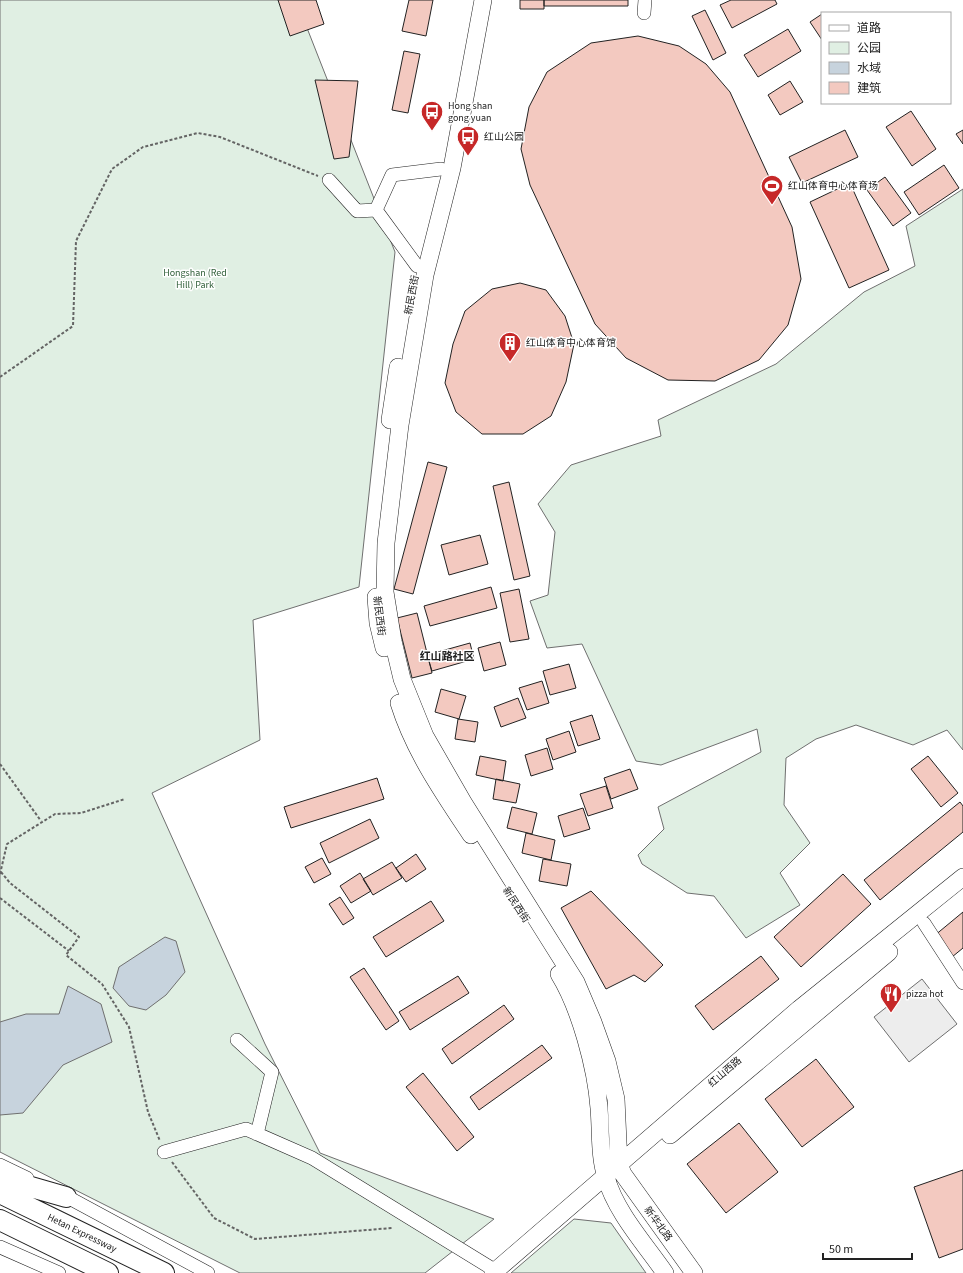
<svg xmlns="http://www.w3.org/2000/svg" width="963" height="1273" font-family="'Source Sans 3','Noto Sans SC',sans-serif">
  <rect width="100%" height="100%" fill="#fff"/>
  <path fill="#e0efe3" stroke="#6f6f6f" d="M0 0H296L395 252 359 587 253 620 260 740 152 793 265 1044 320 1153 494 1219 425 1273H240L0 1152Z
    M963 189V750L947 730 913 745 856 725 816 739 786 758 784 805 810 843 780 873 800 905 746 938 714 896 687 893 642 864 638 855 664 829 658 807 761 752 757 729 661 765 636 761 582 644 547 648 530 601 548 595 555 532 538 504 571 465 661 436 658 420 776 364 864 292 915 266 906 226Z
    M574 1219 611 1223 646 1273H511Z"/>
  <path fill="#ededed" stroke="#6f6f6f" d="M922 979 957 1024 909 1062 874 1017Z"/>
  <path fill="#c7d3dd" stroke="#6f6f6f" d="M165 937 176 941 185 972 166 995 146 1010 129 1006 113 988 119 967Z
    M68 986 101 1004 112 1042 63 1065 23 1113 0 1115V1022L26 1014H59Z"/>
  <path fill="#f3c9c0" stroke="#222" d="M278 0H316L324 24 290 36Z
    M409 0H433L426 36 402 31Z
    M520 0H544V9H520Z
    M544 0H628V6H544Z
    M731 0H775L777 4 732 28 720 5Z
    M705 10 726 53 713 60 692 16Z
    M822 14V40L810 22Z
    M788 29 801 51 758 77 744 55Z
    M638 36 679 46 706 64 730 92 792 227 801 279 788 325 759 360 715 381 668 380 626 358 595 324 530 185 521 149 529 107 547 72 591 43Z
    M404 51 420 54 408 113 392 110Z
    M315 80 358 81 349 157 334 159Z
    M790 81 803 102 780 115 768 95Z
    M911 111 936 149 912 166 886 127Z
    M845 130 858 157 802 183 789 157Z
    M963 130V144L956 134Z
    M944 165 959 188 919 215 904 192Z
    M885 177 911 213 893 226 867 190Z
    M850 183 889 270 849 288 810 202Z
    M520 283 546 290 565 316 574 344 566 382 551 416 523 434H482L456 412 445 383 453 344 465 311 492 289Z
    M428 462 447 467 413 594 394 589Z
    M509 482 530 576 514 580 493 486Z
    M480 535 488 564 449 575 441 545Z
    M491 587 497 608 430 626 424 606Z
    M519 589 529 639 510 642 500 593Z
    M417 613 432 673 412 678 397 618Z
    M500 642 506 665 484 671 478 648Z
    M470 643 474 659 432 671 427 655Z
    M569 664 576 688 550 695 543 671Z
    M542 681 549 703 527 710 519 688Z
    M441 689 466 696 459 719 435 712Z
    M518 698 526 718 501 727 494 707Z
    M592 715 600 739 578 746 570 722Z
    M458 719 478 722 475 742 455 739Z
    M569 731 576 752 553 760 546 739Z
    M547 748 553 769 531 776 525 755Z
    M480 756 506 761 503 781 476 775Z
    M928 756 958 793 941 807 911 769Z
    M630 769 638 789 611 799 604 778Z
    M377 778 384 799 291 828 284 807Z
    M496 779 520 784 516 803 493 799Z
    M606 786 613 808 588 816 580 794Z
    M960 802 963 806V832L880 900 864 880Z
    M512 807 537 813 532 834 507 828Z
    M583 808 590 829 564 837 558 816Z
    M370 819 379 838 329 863 320 843Z
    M526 833 555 840 551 860 522 853Z
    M416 854 426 869 406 882 396 868Z
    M322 858 331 874 314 883 305 867Z
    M543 859 571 864 567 886 539 881Z
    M392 862 402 878 373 895 363 879Z
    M360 873 371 891 351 903 340 886Z
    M843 874 871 904 801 967 774 937Z
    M591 891 663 965 645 982 634 975 606 989 561 908Z
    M340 897 354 918 343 925 329 904Z
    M431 901 444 921 386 957 373 937Z
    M963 912V948L952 957 934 936Z
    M761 956 779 979 713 1030 695 1006Z
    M364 968 399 1021 386 1030 350 977Z
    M458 976 469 993 410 1030 399 1012Z
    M504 1005 514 1019 452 1064 442 1049Z
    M542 1045 552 1058 479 1110 470 1097Z
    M816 1059 854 1107 802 1147 765 1099Z
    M423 1073 474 1137 457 1151 406 1087Z
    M739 1123 778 1172 726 1213 687 1164Z
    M963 1170V1249L939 1258 914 1187Z"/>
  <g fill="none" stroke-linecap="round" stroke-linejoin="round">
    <g stroke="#222" stroke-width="14">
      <path id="minor" d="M644 13 645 0
        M329 180 357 211 376 210
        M417 266 376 210 392 175 441 169
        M924 923 963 983
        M237 1040 272 1072 257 1134
        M164 1152 246 1129 312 1158 496 1271
        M0 1165 27 1178
        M60 1193 208 1273
        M0 1247 59 1273"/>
    </g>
    <g stroke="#222" stroke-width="18">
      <path id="major" d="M483 0 452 168 425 275 400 425 386 543 385 592 393 641 402 679 425 736 463 802 576 982 593 1022 607 1061 616 1099 619 1164 623 1174 694 1273
        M390 420 398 367
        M376 597 378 623 384 648
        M399 703C414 751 443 793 471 835
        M559 974C580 1008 596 1068 599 1108 601 1130 599 1156 606 1177 615 1211 645 1244 665 1273
        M670 1135 889 952
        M493 1273 799 1009 963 877"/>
    </g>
    <g stroke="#222" stroke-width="22">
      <path id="highway" d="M0 1178 66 1197
        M0 1193 164 1273
        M0 1220 108 1273"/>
    </g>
    <path stroke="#646464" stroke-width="2" stroke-dasharray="3 2" stroke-linecap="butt" d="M0 377 73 326 76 241 112 169 143 147 198 133 220 137 318 176
      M0 764 41 821
      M1 872 10 883 79 937 66 955 102 984 129 1027 148 1112 160 1141
      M0 874 7 844 55 814 81 813 125 799
      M0 898 69 951
      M172 1162 214 1218 255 1239 392 1228"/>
    <use href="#minor" stroke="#fff" stroke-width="13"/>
    <use href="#major" stroke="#fff" stroke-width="17"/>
    <use href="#highway" stroke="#fff" stroke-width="20"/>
  </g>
  <defs>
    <g id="bus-pin" transform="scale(1.15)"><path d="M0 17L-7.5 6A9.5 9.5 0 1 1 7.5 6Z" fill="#c62828" stroke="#fff"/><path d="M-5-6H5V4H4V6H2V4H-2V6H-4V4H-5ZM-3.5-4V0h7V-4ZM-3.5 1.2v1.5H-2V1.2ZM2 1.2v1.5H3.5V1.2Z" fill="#fff"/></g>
    <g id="stadium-pin" transform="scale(1.15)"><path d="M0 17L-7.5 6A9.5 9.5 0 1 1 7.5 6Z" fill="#c62828" stroke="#fff"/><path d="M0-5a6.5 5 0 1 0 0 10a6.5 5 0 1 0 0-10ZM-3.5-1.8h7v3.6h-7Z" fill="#fff"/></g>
    <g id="building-pin" transform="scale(1.15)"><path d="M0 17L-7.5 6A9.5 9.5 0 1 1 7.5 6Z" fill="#c62828" stroke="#fff"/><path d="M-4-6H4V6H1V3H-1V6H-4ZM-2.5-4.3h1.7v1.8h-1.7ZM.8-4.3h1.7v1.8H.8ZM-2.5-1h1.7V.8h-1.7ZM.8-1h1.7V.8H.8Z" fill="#fff"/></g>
    <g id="restaurant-pin" transform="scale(1.15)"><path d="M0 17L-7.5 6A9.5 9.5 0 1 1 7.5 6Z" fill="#c62828" stroke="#fff"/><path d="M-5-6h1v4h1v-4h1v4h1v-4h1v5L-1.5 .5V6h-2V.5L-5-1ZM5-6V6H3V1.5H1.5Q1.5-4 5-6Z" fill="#fff"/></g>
  </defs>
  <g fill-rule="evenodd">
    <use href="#bus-pin" x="432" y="112"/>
    <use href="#bus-pin" x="468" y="137"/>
    <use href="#stadium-pin" x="772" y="186"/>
    <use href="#building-pin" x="510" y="343"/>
    <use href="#restaurant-pin" x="891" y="994"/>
  </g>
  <g text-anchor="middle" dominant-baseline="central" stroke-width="3" stroke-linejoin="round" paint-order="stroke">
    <g font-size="10" fill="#222" stroke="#fff" text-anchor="start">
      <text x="448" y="106">Hong shan<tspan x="448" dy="12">gong yuan</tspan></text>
      <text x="484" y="137">红山公园</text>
      <text x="788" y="186">红山体育中心体育场</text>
      <text x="526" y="343">红山体育中心体育馆</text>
      <text x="906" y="994">pizza hot</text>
    </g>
    <g font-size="10" fill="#2f5e38" stroke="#fff">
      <text x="195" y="273">Hongshan (Red<tspan x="195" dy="12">Hill) Park</tspan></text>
    </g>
    <g font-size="10" fill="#222" stroke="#fff">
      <text transform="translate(412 295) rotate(-79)">新民西街</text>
      <text transform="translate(379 616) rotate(83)">新民西街</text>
      <text transform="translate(516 905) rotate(57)">新民西街</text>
      <text transform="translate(725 1072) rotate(-41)">红山西路</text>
      <text transform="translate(658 1224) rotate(54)">新华北路</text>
      <text transform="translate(82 1233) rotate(26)">Hetan Expressway</text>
    </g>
    <g font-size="11" font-weight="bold" fill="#222" stroke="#fff">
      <text x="447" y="656">红山路社区</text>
    </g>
  </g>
  <rect x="821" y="12" width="130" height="92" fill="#ffffff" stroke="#a7a7a7"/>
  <rect x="829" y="25" width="20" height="6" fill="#ffffff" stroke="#a7a7a7"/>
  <text x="857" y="32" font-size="12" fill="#222222">道路</text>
  <rect x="829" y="42" width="20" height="12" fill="#e0efe3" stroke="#a7a7a7"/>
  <text x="857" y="52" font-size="12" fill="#222222">公园</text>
  <rect x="829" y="62" width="20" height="12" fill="#c7d3dd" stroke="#a7a7a7"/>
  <text x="857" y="72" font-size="12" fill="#222222">水域</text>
  <rect x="829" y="82" width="20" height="12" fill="#f3c9c0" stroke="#a7a7a7"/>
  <text x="857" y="92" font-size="12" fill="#222222">建筑</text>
  <path d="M823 1253v6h89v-6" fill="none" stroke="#222222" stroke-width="2"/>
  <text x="829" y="1253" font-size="12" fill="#222222" stroke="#ffffff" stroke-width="3" paint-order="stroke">50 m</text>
</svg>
